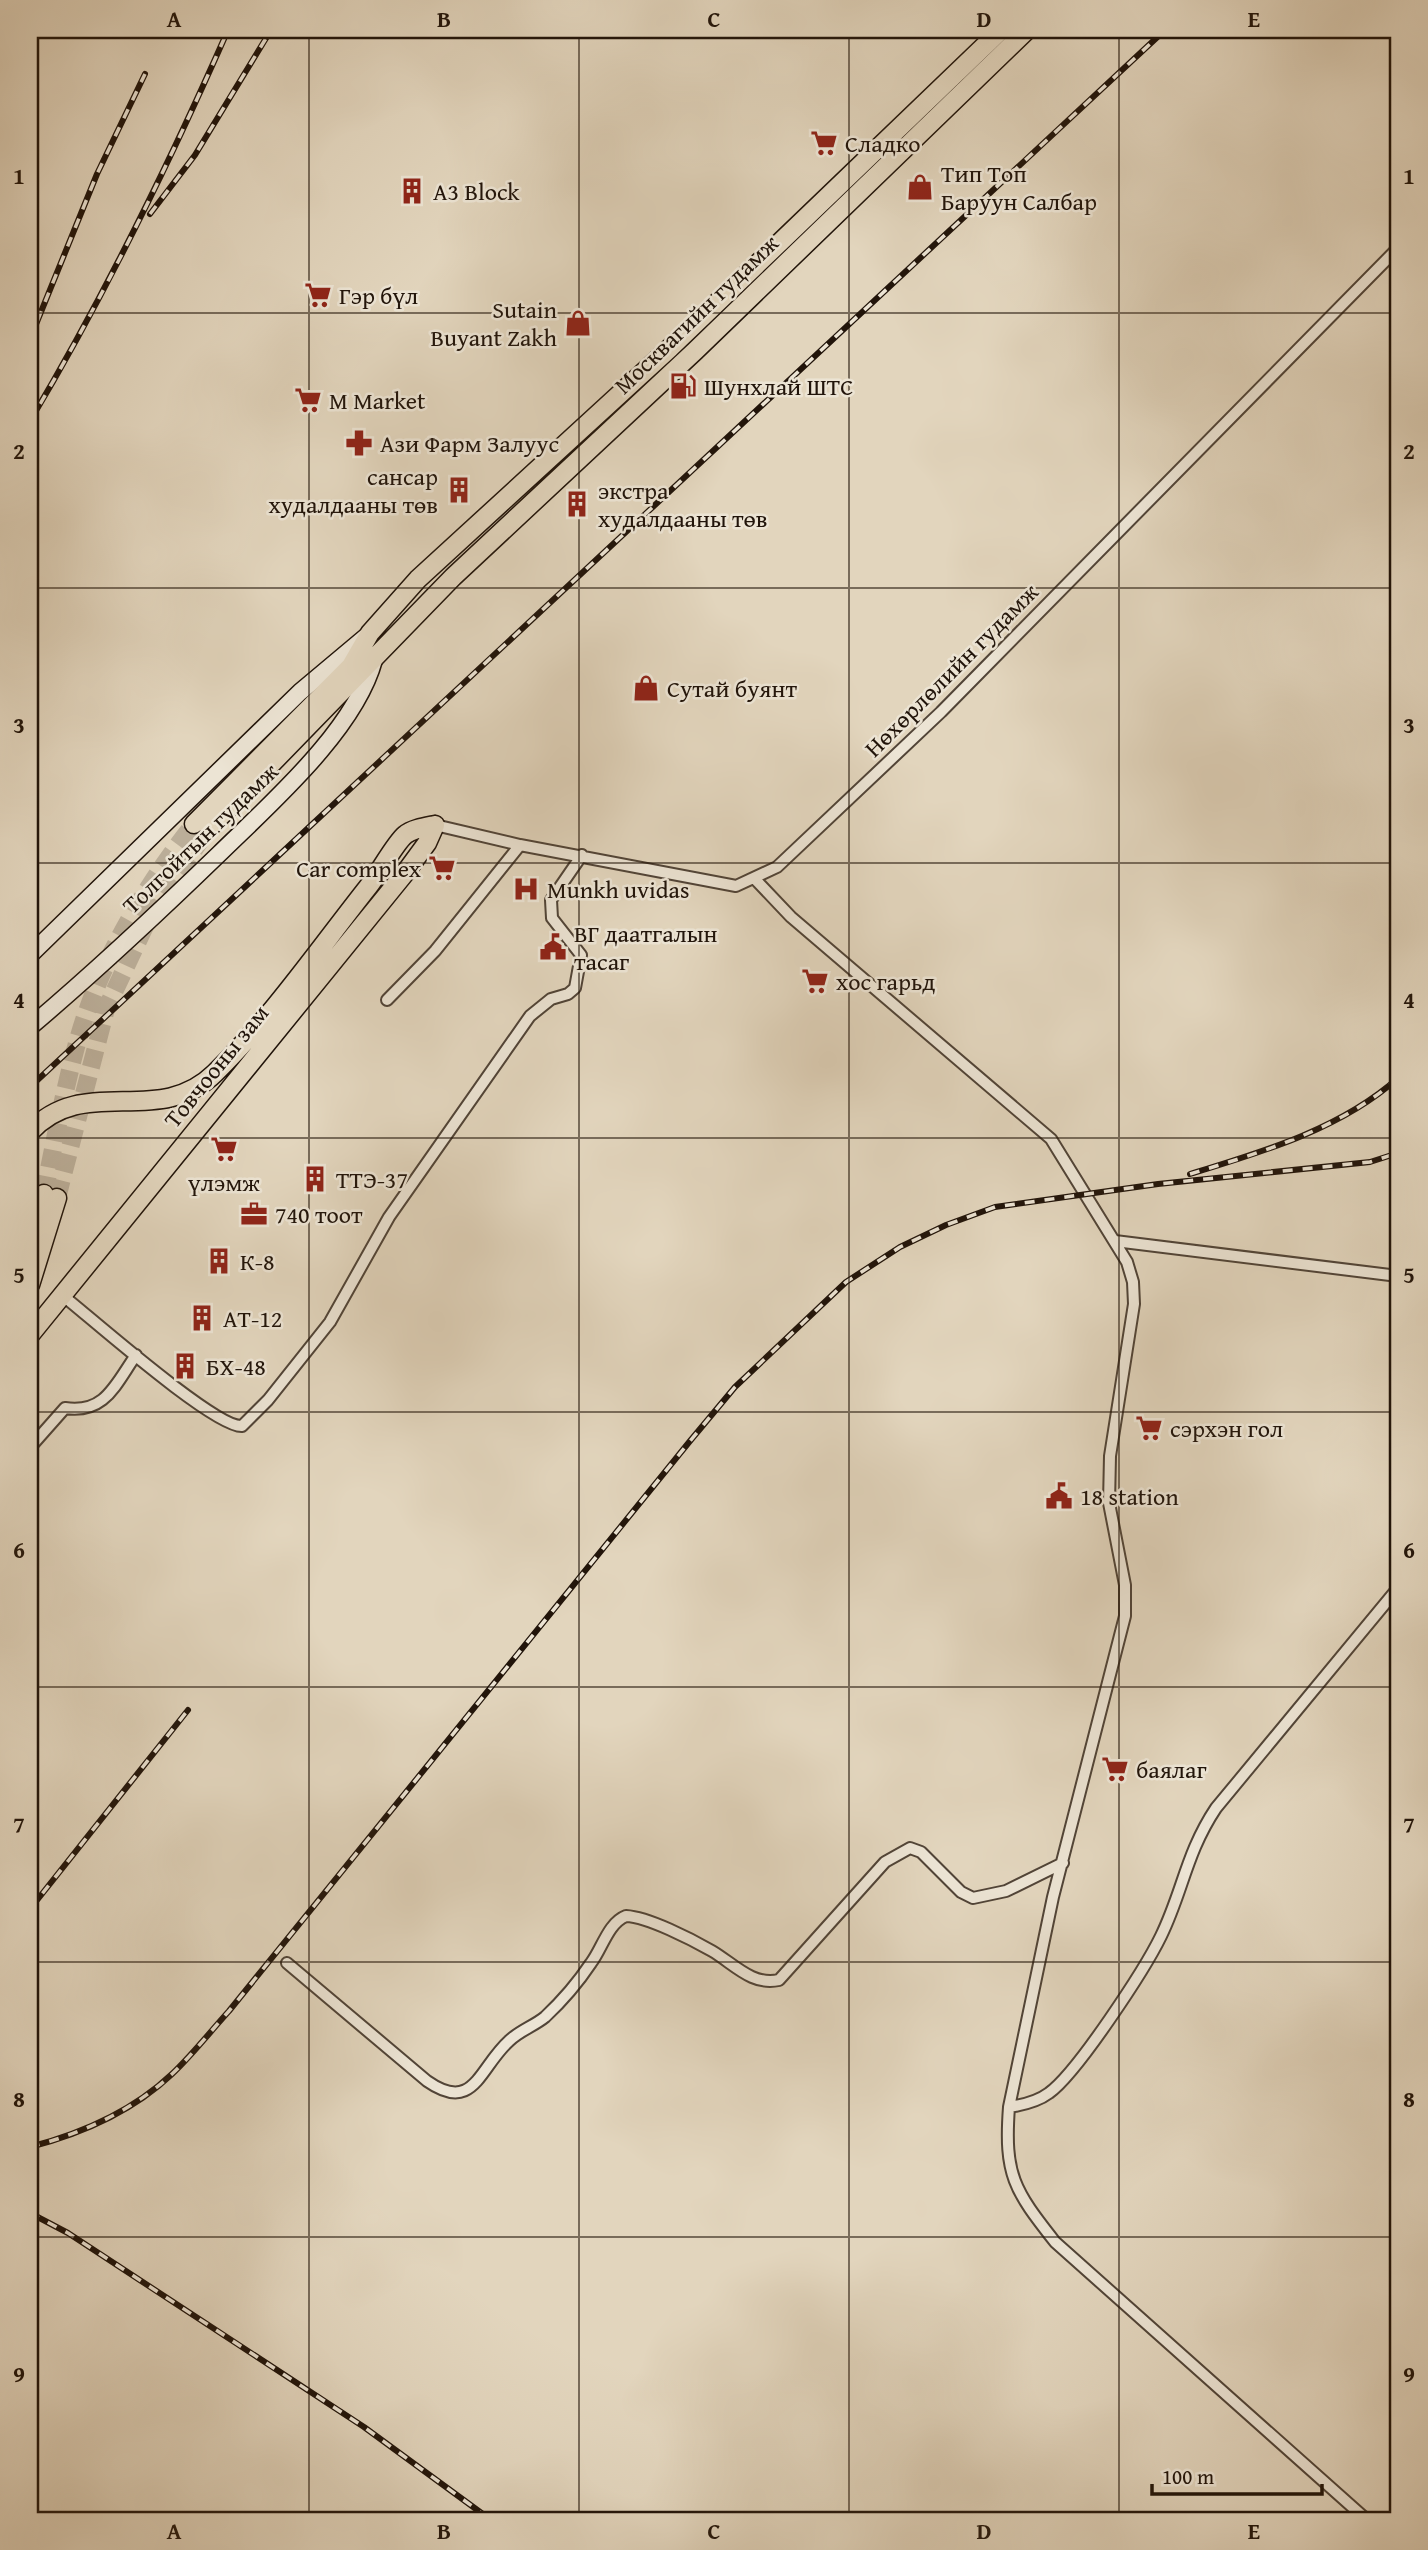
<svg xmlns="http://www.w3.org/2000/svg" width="1428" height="2550" font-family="'Gentium Book Plus',serif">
  <rect width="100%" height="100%" fill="#e2d5bd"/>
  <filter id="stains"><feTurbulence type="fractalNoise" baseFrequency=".00286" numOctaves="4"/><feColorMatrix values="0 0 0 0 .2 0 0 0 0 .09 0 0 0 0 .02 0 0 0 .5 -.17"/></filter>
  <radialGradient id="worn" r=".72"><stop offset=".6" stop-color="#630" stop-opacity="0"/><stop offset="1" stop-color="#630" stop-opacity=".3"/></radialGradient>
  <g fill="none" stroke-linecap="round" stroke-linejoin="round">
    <path stroke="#bbae99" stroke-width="18" stroke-dasharray="18 9" stroke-linecap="butt" d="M44 1194C54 1145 63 1095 76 1047 97 967 143 888 194 824
      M57 1198 106 1009 153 909 209 828"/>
    <g stroke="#514437" stroke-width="14">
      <path id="minor" d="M435 825 520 845 736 886 777 867 941 712 1398 248
        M754 878 791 917 1051 1139 1127 1262 1133 1282 1134 1304 1110 1456 1109 1503 1125 1585V1616L1053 1897 1009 2107C1004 2175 1014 2190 1055 2242L1367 2520
        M387 1000 435 951 520 845
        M1115 1241 1398 1276
        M62 1295C90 1317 215 1428 242 1426L268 1400 330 1322 389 1217 530 1016 551 999 568 994 575 988 581 955 552 918 551 900 582 855
        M34 1443 65 1408C105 1414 115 1385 136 1355
        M287 1963 427 2081C474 2114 479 2068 509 2041 519 2031 534 2026 545 2017 561 2002 579 1981 591 1963 602 1949 608 1923 626 1916 648 1917 691 1939 712 1951 734 1964 752 1986 779 1980L885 1862 910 1848 921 1852 961 1892 973 1898 1006 1891 1063 1863
        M1009 2107C1023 2105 1037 2102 1049 2093 1077 2073 1145 1969 1161 1936 1183 1891 1186 1853 1216 1808L1398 1588"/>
    </g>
    <g stroke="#21140a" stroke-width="19">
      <path id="secondary" d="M30 955 300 692 368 635
        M30 1027C95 972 158 913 219 854 271 803 355 730 374 660"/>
    </g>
    <g stroke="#21140a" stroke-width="21">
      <path id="trunk" d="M194 824 351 666 370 633 418 579 670 348 1001 30
        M209 828 453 577 695 351 1027 30
        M30 1132C84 1073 158 1129 215 1073 272 1017 319 949 368 887 378 875 395 843 405 835 412 829 425 827 435 825
        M30 1241 44 1194
        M30 1285 57 1198
        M30 1335 405 873 427 843 435 825"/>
    </g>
    <use href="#minor" stroke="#ece4d4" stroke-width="10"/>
    <use href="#secondary" stroke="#ece4d4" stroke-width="16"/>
    <use href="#trunk" stroke="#e2d5bd" stroke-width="18"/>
    <g stroke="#21140a" stroke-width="6">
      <path id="rail" d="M150 214 195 155 271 30
        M30 339 97 174 145 74
        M30 421C105 295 169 164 228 30
        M30 1087 1165 30
        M1190 1174C1262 1152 1341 1129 1398 1078
        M30 1909 188 1710
        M30 2147C80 2134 133 2111 172 2074 192 2055 210 2032 229 2011L690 1441 735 1387 846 1282 900 1247 946 1225 995 1207 1158 1184 1370 1162 1398 1153
        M30 2213 68 2233 364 2427 491 2520"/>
    </g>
    <use href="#rail" stroke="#ece4d4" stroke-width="3.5" stroke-dasharray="10" stroke-linecap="butt"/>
  </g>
  <path fill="none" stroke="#21140a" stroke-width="2" stroke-opacity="0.55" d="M309 30V2520M579 30V2520M849 30V2520M1119 30V2520M30 313H1398M30 588H1398M30 863H1398M30 1138H1398M30 1412H1398M30 1687H1398M30 1962H1398M30 2237H1398"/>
  <defs>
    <g id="supermarket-bare" transform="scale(2.1)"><path d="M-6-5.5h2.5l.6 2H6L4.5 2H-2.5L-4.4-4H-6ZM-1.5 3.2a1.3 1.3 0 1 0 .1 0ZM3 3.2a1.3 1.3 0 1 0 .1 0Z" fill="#8f2418" stroke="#ece4d4" stroke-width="2.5" paint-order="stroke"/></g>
    <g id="shop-bare" transform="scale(2.1)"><path d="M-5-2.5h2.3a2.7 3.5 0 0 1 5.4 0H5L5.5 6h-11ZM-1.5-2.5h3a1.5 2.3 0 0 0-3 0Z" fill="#8f2418" stroke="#ece4d4" stroke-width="2.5" paint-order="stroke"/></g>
    <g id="building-bare" transform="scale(2.1)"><path d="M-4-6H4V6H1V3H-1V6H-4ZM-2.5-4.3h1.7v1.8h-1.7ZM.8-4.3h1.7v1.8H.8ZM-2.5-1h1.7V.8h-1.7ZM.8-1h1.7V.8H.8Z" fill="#8f2418" stroke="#ece4d4" stroke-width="2.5" paint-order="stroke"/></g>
    <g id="fuel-bare" transform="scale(2.1)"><path d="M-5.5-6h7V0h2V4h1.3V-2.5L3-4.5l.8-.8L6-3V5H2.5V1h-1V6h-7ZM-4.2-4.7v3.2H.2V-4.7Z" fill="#8f2418" stroke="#ece4d4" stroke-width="2.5" paint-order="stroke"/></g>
    <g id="pharmacy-bare" transform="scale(2.1)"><path d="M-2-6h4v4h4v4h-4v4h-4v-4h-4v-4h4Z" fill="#8f2418" stroke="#ece4d4" stroke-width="2.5" paint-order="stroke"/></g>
    <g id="hospital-bare" transform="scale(2.1)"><path d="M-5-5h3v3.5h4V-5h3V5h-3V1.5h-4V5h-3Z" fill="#8f2418" stroke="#ece4d4" stroke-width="2.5" paint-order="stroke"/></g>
    <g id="civic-bare" transform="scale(2.1)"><path d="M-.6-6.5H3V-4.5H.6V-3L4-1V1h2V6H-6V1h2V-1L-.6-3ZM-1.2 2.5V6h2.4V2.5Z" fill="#8f2418" stroke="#ece4d4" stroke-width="2.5" paint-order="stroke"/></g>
    <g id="office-bare" transform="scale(2.1)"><path d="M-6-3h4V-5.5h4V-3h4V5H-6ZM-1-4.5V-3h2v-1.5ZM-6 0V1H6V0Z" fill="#8f2418" stroke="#ece4d4" stroke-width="2.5" paint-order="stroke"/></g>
  </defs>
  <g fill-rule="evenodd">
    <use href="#supermarket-bare" x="824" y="143"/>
    <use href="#shop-bare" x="920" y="187"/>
    <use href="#building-bare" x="412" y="191"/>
    <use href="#supermarket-bare" x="318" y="295"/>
    <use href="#shop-bare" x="578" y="323"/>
    <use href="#fuel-bare" x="683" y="386"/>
    <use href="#supermarket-bare" x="308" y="400"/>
    <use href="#pharmacy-bare" x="359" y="443"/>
    <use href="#building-bare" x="459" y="490"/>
    <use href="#building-bare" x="577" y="504"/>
    <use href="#shop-bare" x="646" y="688"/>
    <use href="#supermarket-bare" x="442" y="868"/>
    <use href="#hospital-bare" x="526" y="889"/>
    <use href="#civic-bare" x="553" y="947"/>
    <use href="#supermarket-bare" x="815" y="981"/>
    <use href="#supermarket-bare" x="224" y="1149"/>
    <use href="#building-bare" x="315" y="1179"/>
    <use href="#office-bare" x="254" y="1214"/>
    <use href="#building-bare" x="219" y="1261"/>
    <use href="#building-bare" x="202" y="1318"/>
    <use href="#building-bare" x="185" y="1366"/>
    <use href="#supermarket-bare" x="1149" y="1428"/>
    <use href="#civic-bare" x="1059" y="1496"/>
    <use href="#supermarket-bare" x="1115" y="1769"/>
  </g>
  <g text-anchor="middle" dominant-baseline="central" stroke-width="5" stroke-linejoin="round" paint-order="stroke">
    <g font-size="24" fill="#21140a" stroke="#ece4d4" text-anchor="start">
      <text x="845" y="143">Сладко</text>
      <text x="941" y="173">Тип Топ<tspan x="941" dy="28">Баруун Салбар</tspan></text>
      <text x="433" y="191">A3 Block</text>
      <text x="339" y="295">Гэр бүл</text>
      <text x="557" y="309" text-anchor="end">Sutain<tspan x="557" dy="28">Buyant Zakh</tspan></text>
      <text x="704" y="386">Шунхлай ШТС</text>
      <text x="329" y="400">М Market</text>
      <text x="380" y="443">Ази Фарм Залуус</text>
      <text x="438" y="476" text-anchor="end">сансар<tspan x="438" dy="28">худалдааны төв</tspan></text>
      <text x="598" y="490">экстра<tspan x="598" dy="28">худалдааны төв</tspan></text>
      <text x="667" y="688">Сутай буянт</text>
      <text x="421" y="868" text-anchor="end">Car complex</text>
      <text x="547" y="889">Munkh uvidas</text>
      <text x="574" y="933">ВГ даатгалын<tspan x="574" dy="28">тасаг</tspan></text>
      <text x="836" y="981">хос гарьд</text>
      <text x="336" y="1179">ТТЭ-37</text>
      <text x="224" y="1182" text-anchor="middle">үлэмж</text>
      <text x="275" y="1214">740 тоот</text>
      <text x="240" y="1261">К-8</text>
      <text x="223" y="1318">АТ-12</text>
      <text x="206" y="1366">БХ-48</text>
      <text x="1170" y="1428">сэрхэн гол</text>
      <text x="1080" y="1496">18 station</text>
      <text x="1136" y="1769">баялаг</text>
    </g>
    <g font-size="24" fill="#21140a" stroke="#ece4d4">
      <text transform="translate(696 314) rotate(-44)">Москвагийн гудамж</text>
      <text transform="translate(951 670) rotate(-45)">Нөхөрлөлийн гудамж</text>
      <text transform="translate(200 838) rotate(-44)">Толгойтын гудамж</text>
      <text transform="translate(216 1066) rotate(-51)">Товчооны зам</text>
    </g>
  </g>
  <rect width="1428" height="2550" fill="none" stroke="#e2d5bd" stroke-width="77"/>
  <path d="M1152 2484v10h170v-10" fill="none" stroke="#21140a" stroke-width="3.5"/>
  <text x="1162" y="2484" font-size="21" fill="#21140a" stroke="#ece4d4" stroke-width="5" paint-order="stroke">100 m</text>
  <rect x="38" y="38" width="1352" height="2474" fill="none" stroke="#21140a" stroke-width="2.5"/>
  <g font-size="23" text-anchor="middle" font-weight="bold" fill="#21140a">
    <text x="174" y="27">A</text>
    <text x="444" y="27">B</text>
    <text x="714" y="27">C</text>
    <text x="984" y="27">D</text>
    <text x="1254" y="27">E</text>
    <text x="19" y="184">1</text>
    <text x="1409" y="184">1</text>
    <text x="19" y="459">2</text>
    <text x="1409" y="459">2</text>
    <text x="19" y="733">3</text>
    <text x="1409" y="733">3</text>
    <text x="19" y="1008">4</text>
    <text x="1409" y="1008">4</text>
    <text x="19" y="1283">5</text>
    <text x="1409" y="1283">5</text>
    <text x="19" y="1558">6</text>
    <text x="1409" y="1558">6</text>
    <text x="19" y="1833">7</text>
    <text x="1409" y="1833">7</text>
    <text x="19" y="2107">8</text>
    <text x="1409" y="2107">8</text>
    <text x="19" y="2382">9</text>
    <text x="1409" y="2382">9</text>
    <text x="174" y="2539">A</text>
    <text x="444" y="2539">B</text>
    <text x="714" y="2539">C</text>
    <text x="984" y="2539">D</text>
    <text x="1254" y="2539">E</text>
  </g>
  <rect width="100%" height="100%" filter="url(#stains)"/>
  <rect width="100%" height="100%" fill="url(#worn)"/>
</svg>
